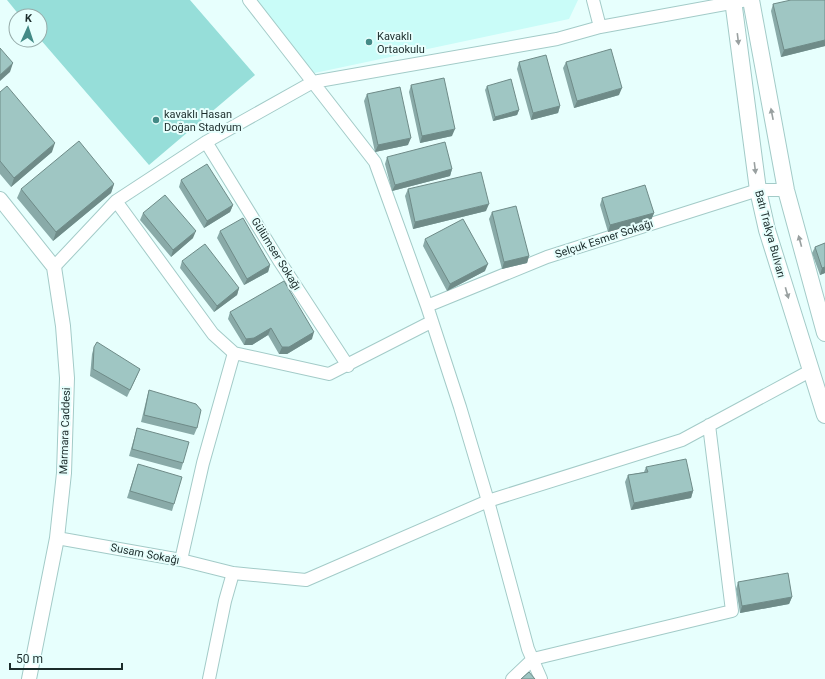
<svg xmlns="http://www.w3.org/2000/svg" width="825" height="679" font-family="Roboto,sans-serif">
  <rect width="100%" height="100%" fill="#e7fffd"/>
  <path fill="#c9fcf8" d="M258 0H578L569 19 310 74 248 6Z"/>
  <path fill="#96ded9" d="M7 0H190L255 75 149 165 40 39V16H20Z"/>
  <g fill="none" stroke-linecap="round" stroke-linejoin="round">
    <g stroke="#a3cbc8" stroke-width="14">
      <path id="minor" d="M249 0 375 162 427 306 460 407 488 501 528 649 541 679
        M593 0 600 27
        M206 142 280 262 348 366
        M116 201 213 334 234 353 329 374 431 322
        M54 267 116 201 206 142 313 82 557 39 600 27 747 0
        M427 306 547 257 758 190H786
        M57 538 181 560 233 573 306 580 488 501 682 440 810 371
        M181 560 203 463 234 353
        M209 679 225 601 233 573
        M512 679 533 659 732 611 709 425"/>
    </g>
    <g stroke="#a3cbc8" stroke-width="16">
      <path id="tertiary" d="M0 199 54 267 63 326 67 378 64 473 57 538 29 679"/>
    </g>
    <g stroke="#a3cbc8" stroke-width="18">
      <path id="secondary" d="M733 0 758 190 767 230 825 415
        M751 0 786 190 825 333"/>
    </g>
    <use href="#minor" stroke="#fff" stroke-width="12"/>
    <use href="#tertiary" stroke="#fff" stroke-width="14"/>
    <use href="#secondary" stroke="#fff" stroke-width="16"/>
  </g>
  <path fill="#89aaa8" d="M825 0V46L781 57 771 11 773 4Z
    M519 62 560 106 558 113 531 120 517 69Z
    M566 62 619 95 574 108 563 68Z
    M411 85 452 136 420 143 409 92Z
    M487 86 519 110 517 115 493 121 485 90Z
    M0 92 52 152 11 187 0 174Z
    M367 94 408 145 375 152 364 101Z
    M387 157 452 169 450 176 392 191 385 164Z
    M181 180 233 205 230 212 204 228 179 187Z
    M114 184 111 193 53 241 17 198 21 189Z
    M408 189 486 211 413 229 405 196Z
    M602 198 654 213 651 220 608 232 600 205Z
    M492 212 529 256 527 263 502 269 489 219Z
    M143 213 193 238 171 257 140 220Z
    M220 231 270 265 268 272 244 285 217 238Z
    M425 239 485 271 447 291 423 246Z
    M825 243V273L820 275 812 253 815 247Z
    M182 261 239 288 237 295 214 312 180 268Z
    M230 312 312 339 287 354H279L268 335 252 345H244L228 319Z
    M94 347 140 369 137 376 127 397 90 376 92 354Z
    M149 390 197 428 194 435 141 422 147 397Z
    M137 428 183 463 181 470 129 456Z
    M138 464 174 504 172 511 127 498Z
    M646 467 693 491 691 498 631 510 625 482 628 475 644 472Z
    M738 582 792 597 789 604 740 613 736 589Z"/>
  <path fill="#6f8b88" d="M825 40V46L781 57 784 50Z
    M13 63 10 72 0 81V75Z
    M622 88 619 95 574 108 577 101Z
    M560 106 558 113 531 120 533 113Z
    M519 110 517 115 493 121 495 117Z
    M455 129 452 136 420 143 422 136Z
    M411 138 408 145 375 152 378 145Z
    M55 143 52 152 11 187 14 178Z
    M452 169 450 176 392 191 395 185Z
    M114 184 111 193 53 241 56 232Z
    M489 204 486 211 413 229 415 222Z
    M233 205 230 212 204 228 207 221Z
    M654 213 651 220 608 232 610 225Z
    M196 231 193 238 171 257 173 250Z
    M529 256 527 263 502 269 504 262Z
    M488 264 485 271 447 291 450 284Z
    M270 265 268 272 244 285 247 279Z
    M825 267V273L820 275 822 268Z
    M239 288 237 295 214 312 217 306Z
    M271 328 268 335 252 345H244L246 339Z
    M314 332 312 339 287 354H279L282 347Z
    M693 491 691 498 631 510 634 503Z
    M792 597 789 604 740 613 742 606Z"/>
  <path fill="#9fc6c3" stroke="#6f8b88" d="M791 0H825V40L784 50 773 4Z
    M0 48 13 63 0 75Z
    M611 49 622 88 577 101 566 62Z
    M546 55 560 106 533 113 519 62Z
    M444 78 455 129 422 136 411 85Z
    M511 79 519 110 495 117 487 86Z
    M7 86 55 143 14 178 0 161V92Z
    M400 87 411 138 378 145 367 94Z
    M79 141 114 184 56 232 21 189Z
    M445 142 452 169 395 185 387 157Z
    M207 164 233 205 207 221 181 180Z
    M481 172 489 204 415 222 408 189Z
    M645 185 654 213 610 225 602 198Z
    M165 195 196 231 173 250 143 213Z
    M516 206 529 256 504 262 492 212Z
    M243 218 270 265 247 279 220 231Z
    M463 219 488 264 450 284 425 239Z
    M825 243V267L822 268 815 247Z
    M205 244 239 288 217 306 182 261Z
    M284 281 314 332 289 347H282L271 328 254 338 246 339 230 312Z
    M97 342 140 369 130 390 93 369 94 347Z
    M149 390 196 404 201 410 197 428 144 415Z
    M137 428 189 442 183 463 132 449Z
    M686 459 693 491 634 503 628 475 648 472 646 467Z
    M138 464 182 477 174 504 130 491Z
    M788 573 792 597 742 606 738 582Z
    M529 672 535 679H521Z"/>
  <defs><path id="oneway-solid" d="M-6-.8H1V-3.2L6.5 0L1 3.2V.8H-6Z"/></defs>
  <g fill="#99a0a0">
    <use href="#oneway-solid" transform="translate(738 39) rotate(83)"/>
    <use href="#oneway-solid" transform="translate(772 114) rotate(-101)"/>
    <use href="#oneway-solid" transform="translate(755 168) rotate(83)"/>
    <use href="#oneway-solid" transform="translate(800 241) rotate(-105)"/>
    <use href="#oneway-solid" transform="translate(787 293) rotate(74)"/>
  </g>
  <g fill="#438a86" stroke="#e7fffd" stroke-width="1.5">
    <circle cx="369" cy="42" r="4"/>
    <circle cx="156" cy="120" r="4"/>
  </g>
  <g text-anchor="middle" dominant-baseline="central" stroke-width="4" stroke-linejoin="round" paint-order="stroke">
    <g font-size="11" fill="#1c2c2b" stroke="#e7fffd" text-anchor="start">
      <text x="377" y="36">Kavaklı<tspan x="377" dy="13">Ortaokulu</tspan></text>
      <text x="164" y="114">kavaklı Hasan<tspan x="164" dy="13">Doğan Stadyum</tspan></text>
    </g>
    <g font-size="11" fill="#1c2c2b" stroke="#e7fffd">
      <text transform="translate(770 234) rotate(75)">Batı Trakya Bulvarı</text>
      <text transform="translate(604 239) rotate(-18)">Selçuk Esmer Sokağı</text>
      <text transform="translate(276 254) rotate(58)">Gülümser Sokağı</text>
      <text transform="translate(65 431) rotate(-88)">Marmara Caddesi</text>
      <text transform="translate(145 554) rotate(11)">Susam Sokağı</text>
    </g>
  </g>
  <g transform="translate(28 28) rotate(3)"><circle r="19" fill="#e7fffd" stroke="#96aba9"/>
  <path d="M0-3L7 15L0 10L-7 15Z" fill="#438a86"/>
  <text y="-6" font-size="11" font-weight="bold" text-anchor="middle" fill="#1c2c2b">K</text>
  </g>
  <path d="M10 663v6h112v-6" fill="none" stroke="#1c2c2b" stroke-width="2"/>
  <text x="16" y="663" font-size="12" fill="#1c2c2b" stroke="#e7fffd" stroke-width="3" paint-order="stroke">50 m</text>
</svg>
